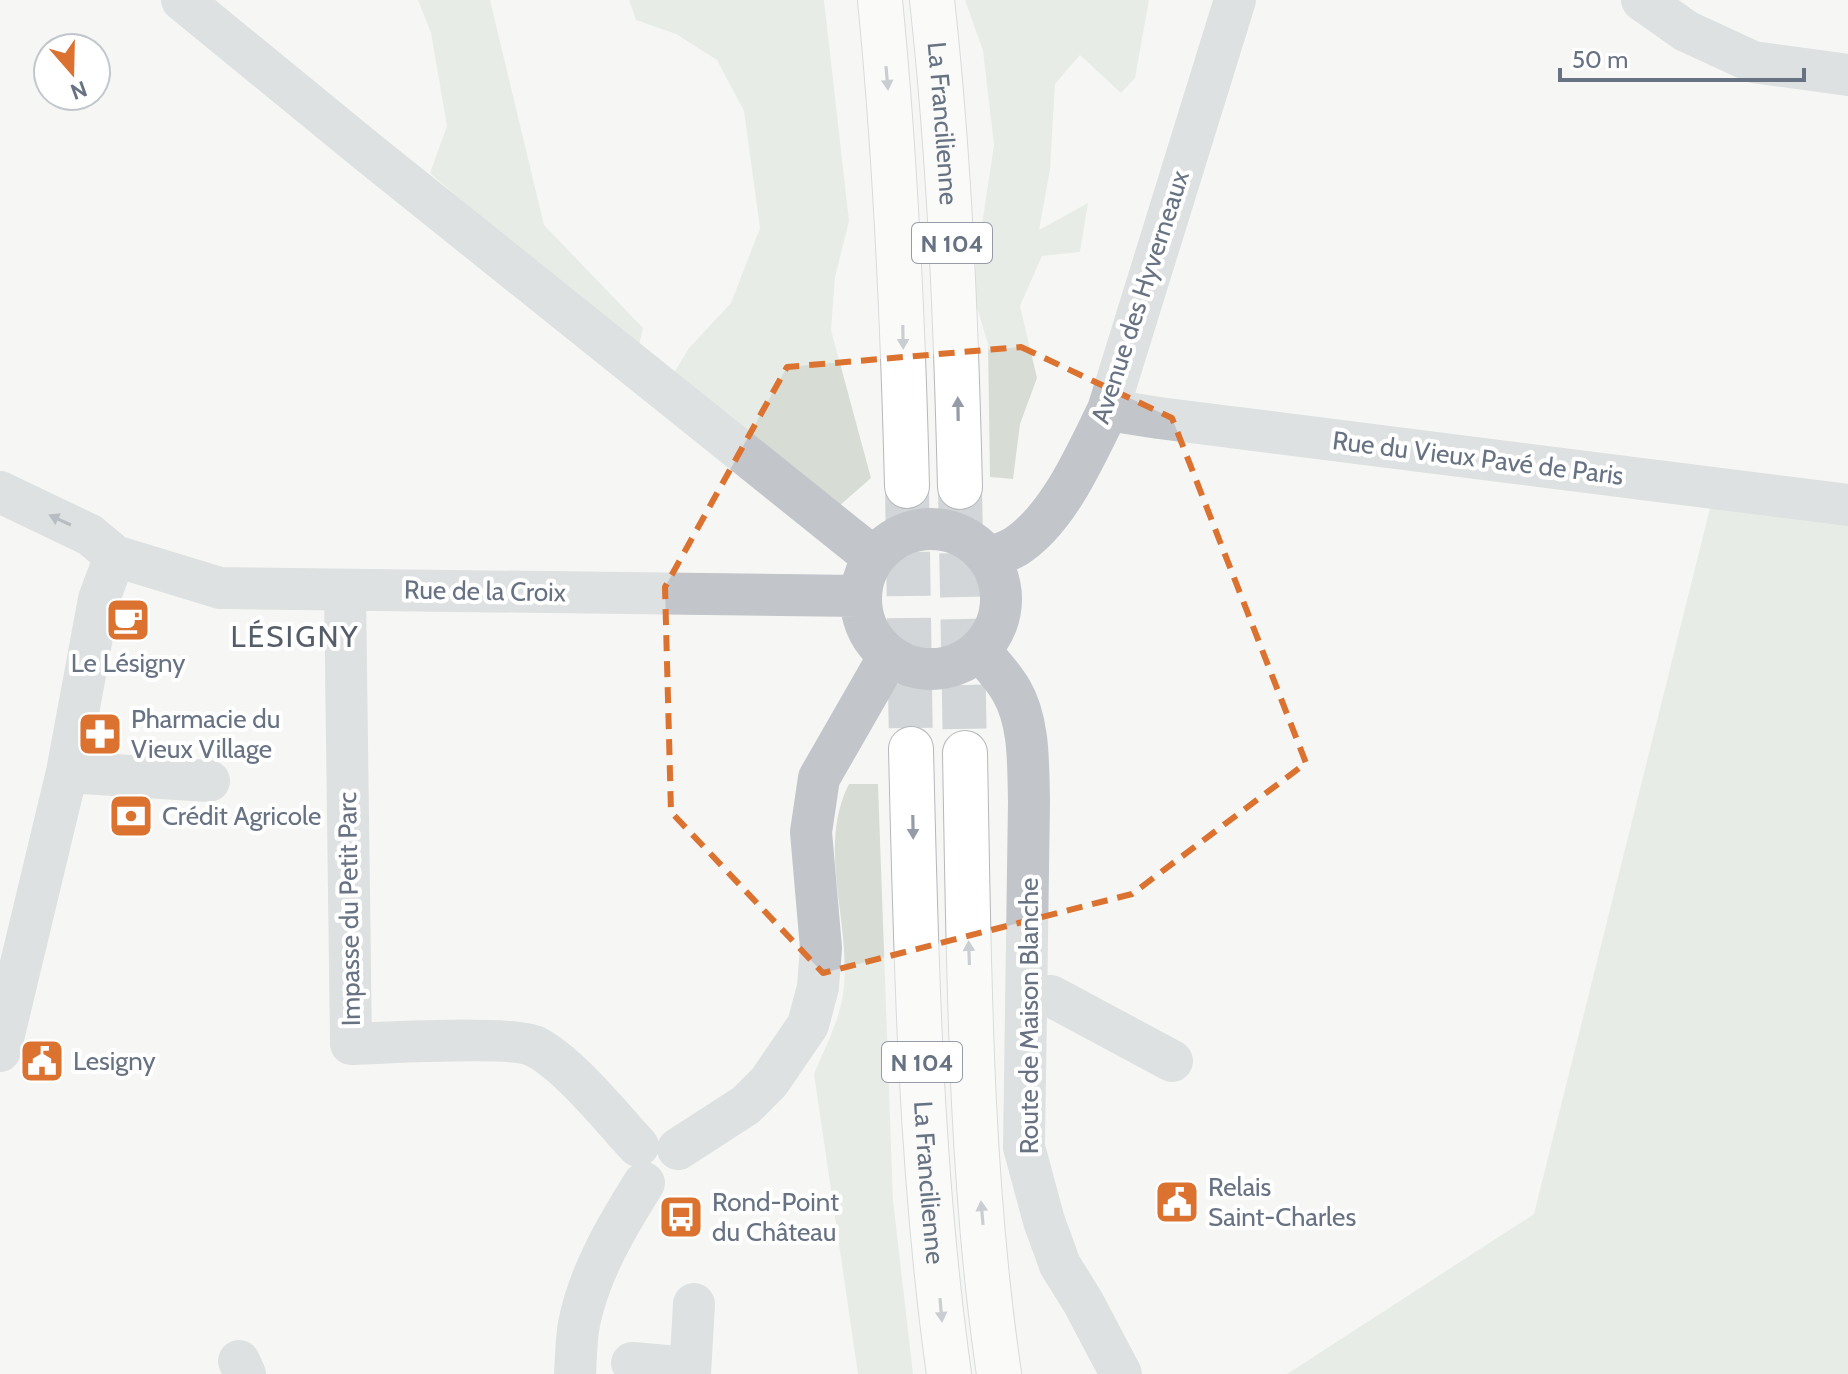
<svg xmlns="http://www.w3.org/2000/svg" width="1848" height="1374" font-family="Cabin,sans-serif">
  <rect width="100%" height="100%" fill="#f6f7f4"/>
  <path fill="#d7ddd5" d="M418 0H490L544 225 643 328 637 355 430 173 447 126 431 33Z
    M629 0H824L849 221 835 277 831 330 871 478 838 507 674 373 689 348 731 303 760 228 744 111 717 60 676 34 636 20Z
    M965 0H1149L1135 78 1121 93 1080 55 1055 84 1050 170 1039 230 1088 203 1080 252 1042 256 1020 306 1037 378 1020 424 1013 479 990 477 988 344 972 291 994 145 983 51Z
    M1715 488 1848 503V1374H1287L1534 1214Z
    M849 784H878L893 1200 913 1374H858L814 1074C825 1047 842 1016 844 986 850 920 817 846 849 784Z"/>
  <g fill="none" stroke-linecap="round" stroke-linejoin="round">
    <path stroke="#d2d6d8" stroke-width="44" stroke-dasharray="44 22" stroke-linecap="butt" d="M907 486 911 749
      M960 487 965 753"/>
    <g stroke="#b5b7bb" stroke-width="46">
      <g id="highway">
        <path d="M880 0C896 162 903 323 907 486"/>
        <path id="s1" d="M932 0C950 162 956 324 960 487"/>
        <path id="s2" d="M911 749C916 957 920 1168 949 1374"/>
        <path d="M965 753C969 960 969 1169 999 1374"/>
      </g>
    </g>
    <path stroke="#c2c5c9" stroke-width="42" d="M182 0 369 153 873 557
      M1642 0 1686 31 1753 62 1848 75
      M1108 410 1159 418 1848 505
      M0 492 90 535 115 556 220 588 859 596
      M861 599a70 70 0 1 1 140 0a70 70 0 1 1-140 0Z
      M989 558C998 554 1010 551 1018 545 1060 516 1086 454 1108 410L1235 0
      M345 590 351 1044C383 1043 515 1035 536 1047 570 1065 611 1117 638 1146
      M980 650C990 663 1003 676 1011 690 1030 722 1028 765 1029 801L1024 1147 1044 1221 1060 1265 1083 1302 1121 1374
      M67 772 209 781
      M1026 995 1051 996 1172 1061
      M0 1051 67 772 99 599 115 556
      M678 1149 746 1105 769 1082 808 1025 818 987 821 948 811 832 819 778 889 656
      M239 1361 245 1374
      M632 1363 690 1368
      M575 1374C576 1358 576 1340 579 1324 589 1273 617 1226 644 1183
      M690 1374 694 1304"/>
    <use href="#highway" stroke="#fff" stroke-width="44"/>
  </g>
  <defs><path id="oneway-solid" d="M-6-.8H1V-3.2L6.5 0L1 3.2V.8H-6Z" transform="scale(2)"/></defs>
  <g fill="#959ca8">
    <use href="#oneway-solid" transform="translate(887 78) rotate(85)"/>
    <use href="#oneway-solid" transform="translate(903 337) rotate(89)"/>
    <use href="#oneway-solid" transform="translate(958 409) rotate(-91)"/>
    <use href="#oneway-solid" transform="translate(913 827) rotate(89)"/>
    <use href="#oneway-solid" transform="translate(969 953) rotate(-92)"/>
    <use href="#oneway-solid" transform="translate(982 1213) rotate(-95)"/>
    <use href="#oneway-solid" transform="translate(941 1310) rotate(85)"/>
  </g>
  <use fill="#6c7686" href="#oneway-solid" transform="translate(60 520) rotate(-155)"/>
  <path d="M0 0H1848V1374H0ZM1021 347 1172 418 1306 763 1132 894 823 973 671 812 665 587 787 367Z" fill="#f6f7f4" fill-opacity=".55" fill-rule="evenodd"/>
  <path fill="none" stroke="#db722f" stroke-width="6" stroke-dasharray="16 10" stroke-linejoin="round" d="M1021 347 1172 418 1306 763 1132 894 823 973 671 812 665 587 787 367Z"/>
  <defs>
    <g id="cafe-square" transform="scale(2.3)"><rect x="-9" y="-9" width="18" height="18" rx="4" fill="#db722f" stroke="#fff"/><path d="M-5.5-4.5H6V0H3Q3 3.5 0 3.5H-2.5Q-5.5 3.5-5.5 0ZM3-3.2v2h1.7v-2ZM-6 4.5H4V6H-6Z" fill="#fff"/></g>
    <g id="pharmacy-square" transform="scale(2.3)"><rect x="-9" y="-9" width="18" height="18" rx="4" fill="#db722f" stroke="#fff"/><path d="M-2-6h4v4h4v4h-4v4h-4v-4h-4v-4h4Z" fill="#fff"/></g>
    <g id="bank-square" transform="scale(2.3)"><rect x="-9" y="-9" width="18" height="18" rx="4" fill="#db722f" stroke="#fff"/><path d="M-6-4H6V4H-6ZM0-2.3a2.3 2.3 0 1 0 0 4.6a2.3 2.3 0 1 0 0-4.6Z" fill="#fff"/></g>
    <g id="civic-square" transform="scale(2.3)"><rect x="-9" y="-9" width="18" height="18" rx="4" fill="#db722f" stroke="#fff"/><path d="M-.6-6.5H3V-4.5H.6V-3L4-1V1h2V6H-6V1h2V-1L-.6-3ZM-1.2 2.5V6h2.4V2.5Z" fill="#fff"/></g>
    <g id="bus-square" transform="scale(2.3)"><rect x="-9" y="-9" width="18" height="18" rx="4" fill="#db722f" stroke="#fff"/><path d="M-5-6H5V4H4V6H2V4H-2V6H-4V4H-5ZM-3.5-4V0h7V-4ZM-3.5 1.2v1.5H-2V1.2ZM2 1.2v1.5H3.5V1.2Z" fill="#fff"/></g>
  </defs>
  <g fill-rule="evenodd">
    <use href="#cafe-square" x="128" y="620"/>
    <use href="#pharmacy-square" x="100" y="734"/>
    <use href="#bank-square" x="131" y="816"/>
    <use href="#civic-square" x="42" y="1061"/>
    <use href="#civic-square" x="1177" y="1202"/>
    <use href="#bus-square" x="681" y="1217"/>
  </g>
  <g text-anchor="middle" dominant-baseline="central" stroke-width="8" stroke-linejoin="round" paint-order="stroke">
    <g fill="#fff" stroke="#959ca8" stroke-width="2">
      <rect x="912" y="223" width="80" height="40" rx="6"/>
      <rect x="882" y="1042" width="80" height="40" rx="6"/>
    </g>
    <g font-size="24" font-weight="bold" fill="#677283">
      <text x="952" y="243">N 104</text>
      <text x="922" y="1062">N 104</text>
    </g>
    <g font-size="26" fill="#677283" stroke="#fff">
      <text stroke="none"><textPath href="#s1" startOffset="124">La Francilienne</textPath></text>
      <text transform="translate(1140 297) rotate(-72)">Avenue des Hyverneaux</text>
      <text transform="translate(1478 458) rotate(7)">Rue du Vieux Pavé de Paris</text>
      <text transform="translate(485 591) rotate(1)">Rue de la Croix</text>
      <text transform="translate(349 909) rotate(-91)">Impasse du Petit Parc</text>
      <text transform="translate(1029 1016) rotate(-90)">Route de Maison Blanche</text>
      <text stroke="none"><textPath href="#s2" startOffset="434">La Francilienne</textPath></text>
    </g>
    <g font-size="26" fill="#677283" stroke="#fff" text-anchor="start">
      <text x="128" y="663" text-anchor="middle">Le Lésigny</text>
      <text x="131" y="719">Pharmacie du<tspan x="131" dy="30">Vieux Village</tspan></text>
      <text x="162" y="816">Crédit Agricole</text>
      <text x="73" y="1061">Lesigny</text>
      <text x="1208" y="1187">Relais<tspan x="1208" dy="30">Saint-Charles</tspan></text>
      <text x="712" y="1202">Rond-Point<tspan x="712" dy="30">du Château</tspan></text>
    </g>
    <g font-size="30" letter-spacing="2" fill="#555d69" stroke="#fff">
      <text x="295" y="636">LÉSIGNY</text>
    </g>
  </g>
  <g transform="translate(72 72) rotate(160)"><circle r="38" fill="#ffffff" stroke="#c2c7cd" stroke-width="2"/>
  <path d="M0-6L14 30L0 20L-14 30Z" fill="#db722f"/>
  <text y="-12" font-size="22" font-weight="bold" text-anchor="middle" fill="#677283">N</text>
  </g>
  <path d="M1560 68v12h244v-12" fill="none" stroke="#677283" stroke-width="4"/>
  <text x="1572" y="68" font-size="24" fill="#677283" stroke="#ffffff" stroke-width="6" paint-order="stroke">50 m</text>
</svg>
